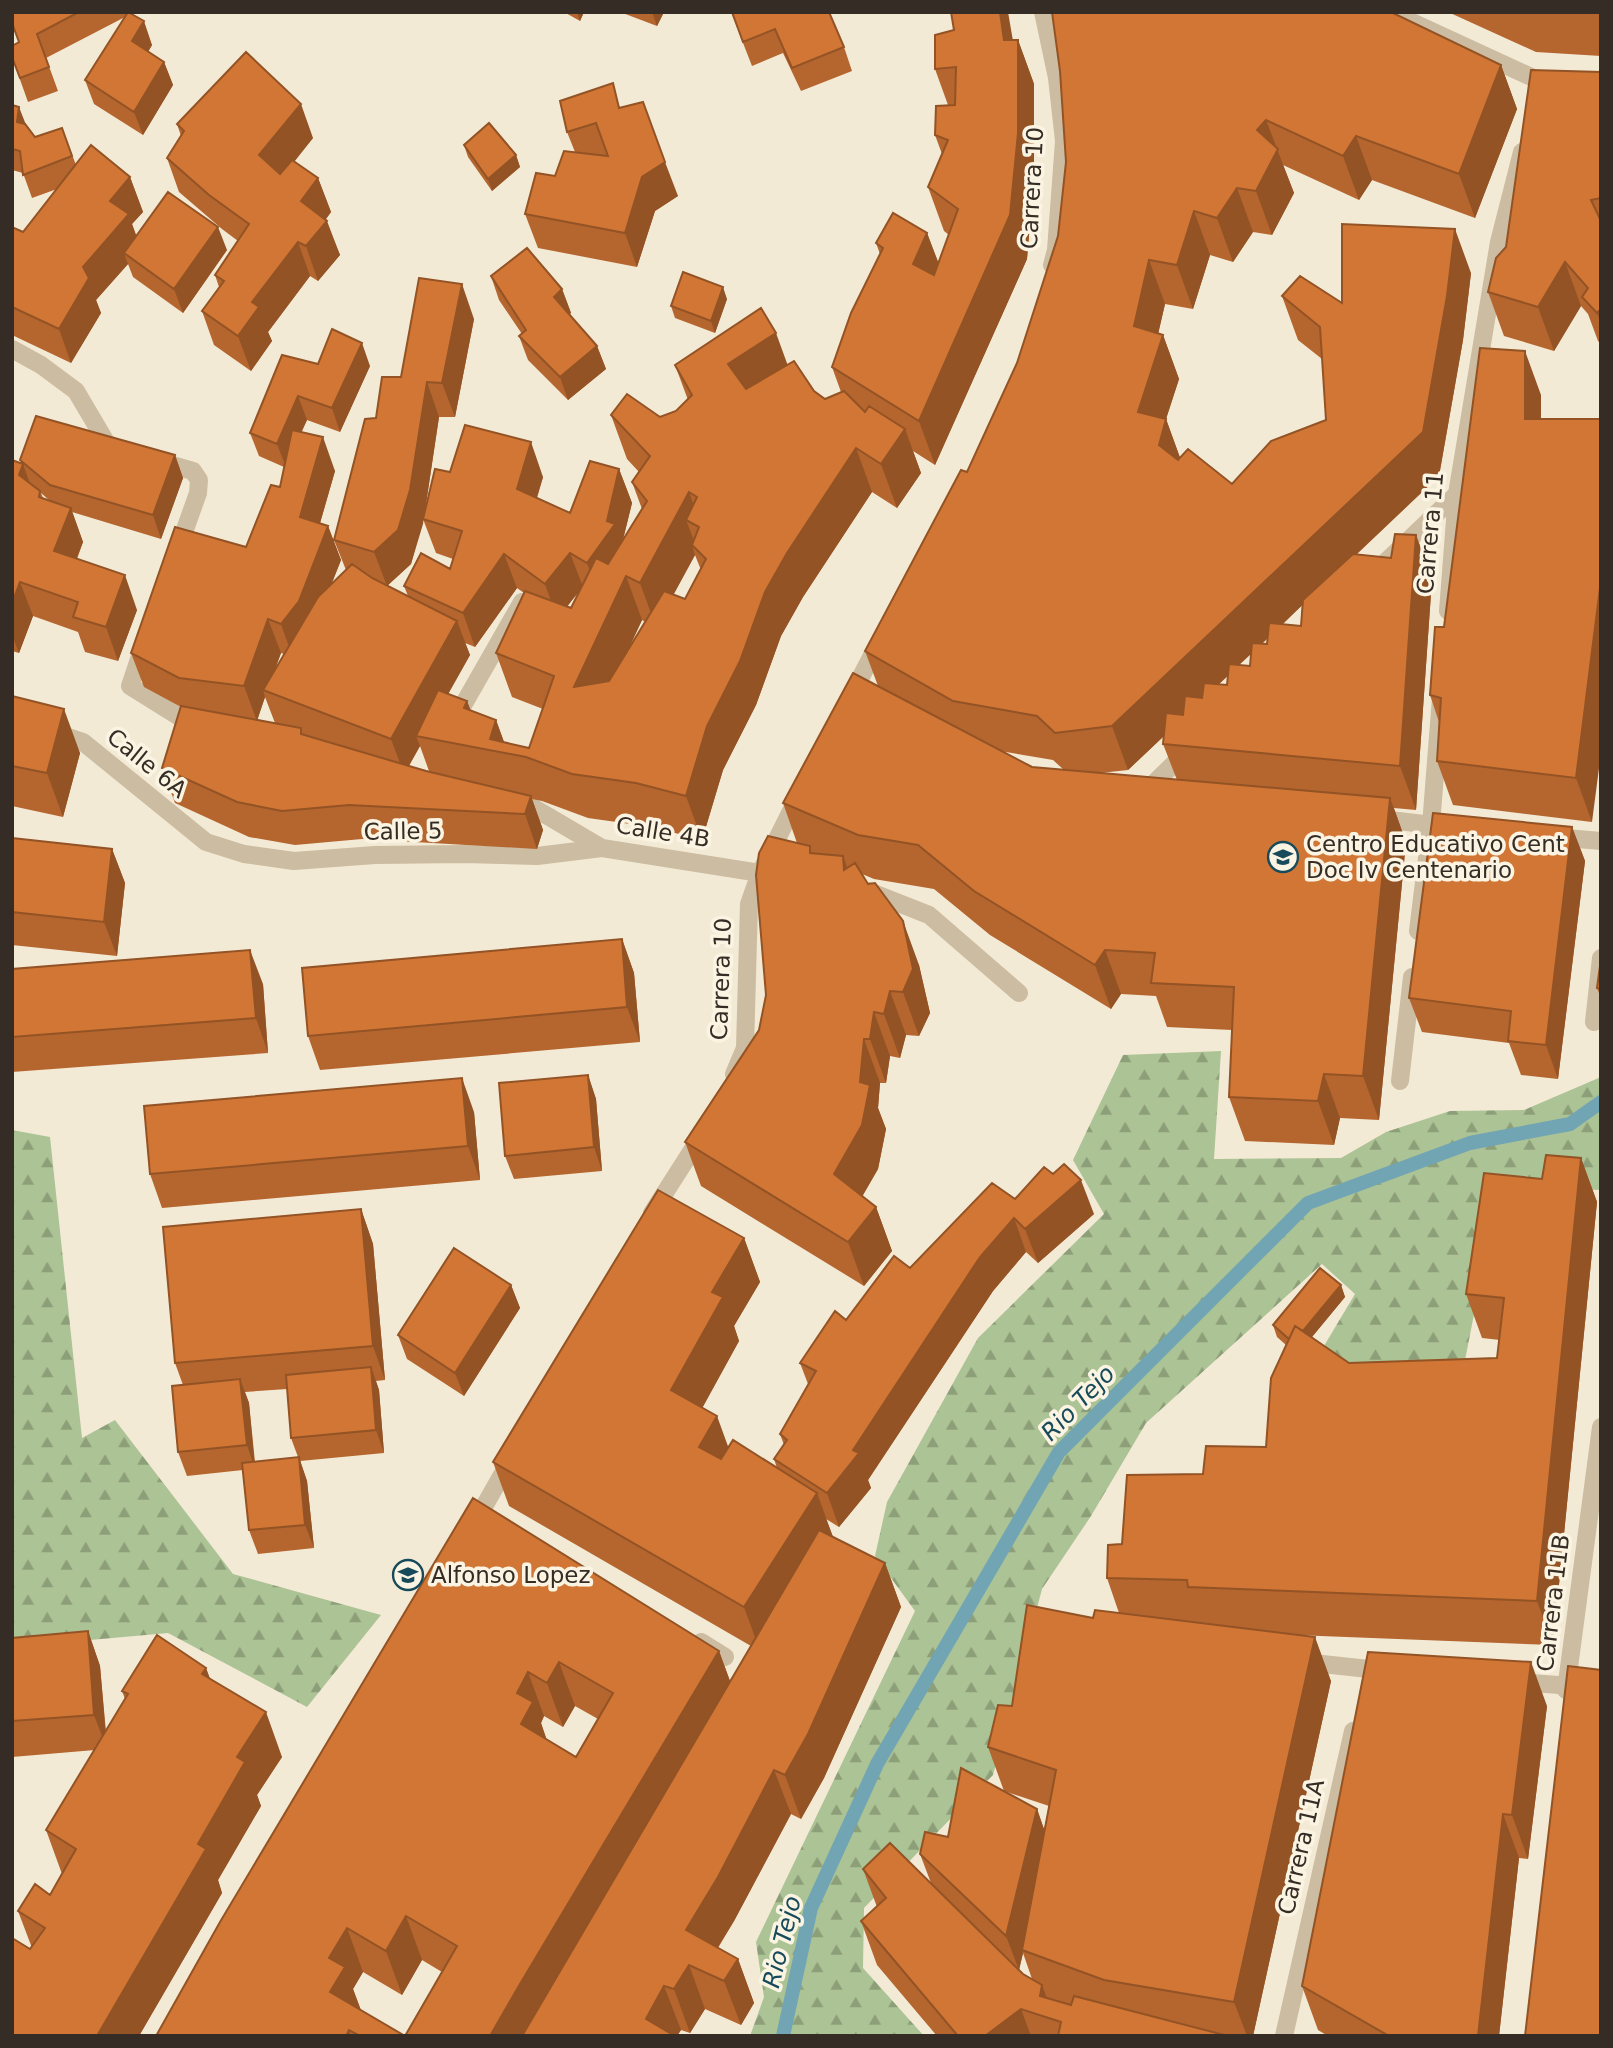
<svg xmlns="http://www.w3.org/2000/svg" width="1613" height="2048" font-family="'DejaVu Sans',sans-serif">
  <defs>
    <pattern id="forest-firs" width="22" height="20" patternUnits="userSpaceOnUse" patternTransform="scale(1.75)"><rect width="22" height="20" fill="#acc395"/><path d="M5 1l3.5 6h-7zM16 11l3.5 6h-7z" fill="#8d9f79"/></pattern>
  </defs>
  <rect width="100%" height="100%" fill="#f3ead6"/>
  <path fill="url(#forest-firs)" d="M1221 1051 1214 1159 1341 1158 1386 1132 1450 1111 1524 1110 1601 1077V1190L1499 1186 1460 1386 1369 1390 1318 1356 1355 1294 1322 1264 1146 1423 1091 1516 1042 1589 993 1775 864 1908 863 1968 924 2036H750L764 1997 756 1942 915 1611 875 1556 887 1502 978 1338 1104 1214 1073 1160 1123 1055Z
    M12 1130 50 1137 82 1438 115 1420 233 1574 381 1615 307 1707 168 1633 12 1647Z"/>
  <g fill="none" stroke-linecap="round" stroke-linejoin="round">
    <path stroke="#72a5b3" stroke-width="14" d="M783 2036 811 1908 877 1764 1059 1452 1308 1203 1470 1143 1570 1124 1601 1102"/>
    <path stroke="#ccbca1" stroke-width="18" d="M1043 12 1057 78 1064 141 1056 250 1052 265
      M1390 12 1540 81 1601 83
      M12 349 41 365 76 391 109 447 114 449
      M158 461 193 471 199 480 198 493 177 552
      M1373 574 1457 494
      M1448 611 1457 494 1499 242 1522 152
      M143 647 130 686 191 724 197 725
      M850 698 879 642
      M12 718 83 742 206 842 244 854 294 861 375 855 465 854 537 856 602 848
      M454 721 522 602
      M1145 792 1188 750
      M515 804 534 808 602 848 760 873
      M1374 818 1440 826
      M1555 837 1601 841
      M868 891 929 915 1019 993
      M1418 931 1431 825 1441 698
      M1594 1022 1601 958
      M734 1074 745 1048 749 904 760 873 798 797
      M1400 1081 1412 977
      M652 1213 703 1133
      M473 1526 511 1459
      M701 1642 725 1657
      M1304 1662 1387 1671
      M1517 1682 1601 1688
      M1566 1690 1601 1427
      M1284 2036 1353 1731"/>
  </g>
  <path fill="#b5652e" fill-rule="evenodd" d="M12 12H134L131 14 152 45 148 52 164 62 173 85 143 135 94 104 85 80 125 17 46 58 58 91 28 102 12 57 19 42Z
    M564 12H584L580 21Z
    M620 12H664L657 26Z
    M731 12 844 47 852 71 801 91 783 53 752 66Z
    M1448 12H1601V56L1536 52Z
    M1013 40H1018L1034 84V177L1027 259 935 465 913 451 921 473 897 508 872 492 803 597 781 636 756 705 723 770 702 840 652 827 588 818 542 801 532 799 543 830 537 849 362 839 295 845 249 837 175 803 162 768 181 707 144 687 131 653 246 547 280 487 284 467 259 456 250 433 318 364 370 366 340 432 307 420 301 432 335 471 320 523 328 526 341 560 332 583 346 570 334 540 376 418 401 377 474 319 455 417H439L424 517 450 472 543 477 537 498 570 513 619 469 632 503 623 539 642 509 632 482 639 472 627 459 611 415 660 417 676 411 688 400 675 365H787L814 391 825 399 841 392 832 367 880 254 876 243 927 233 938 263 949 235 944 231 928 187 942 154 935 135 948 105 935 69ZM423 519 436 553 453 559 450 569 404 586 408 596 387 586 411 564ZM695 555 701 570 685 599 673 595ZM517 588 524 593 496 653 512 697 543 709 529 748 504 742 496 720 471 711 467 701 448 694 470 655 465 643 475 647ZM579 591 571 608 567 607ZM642 620 645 622 629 648ZM281 653 284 654 274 671ZM265 697 275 723 257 720ZM420 746 429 771 409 766Z
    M1501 65 1517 109 1475 218 1372 180 1359 200 1283 165 1294 193 1272 235 1253 232 1233 262 1210 255 1193 309 1165 304 1158 333 1163 335 1179 379 1166 419 1180 458 1232 484 1326 420 1322 359 1298 340 1282 296 1342 303 1471 273 1463 340 1439 476 1356 555 1391 558 1416 535 1432 579 1416 810 1394 808 1406 842 1379 1120 1340 1118 1334 1145 1245 1141 1229 1097 1232 1030 1167 1027 1156 996 1121 994 1111 1009 990 935 934 889 874 879 862 874 919 965 930 1013 919 1036 906 1035 900 1058 890 1056 886 1083H880L878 1108 886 1129 878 1169 862 1196 876 1207 892 1251 864 1286 701 1186 685 1142 759 1030 797 843 783 803 878 686 865 651 967 472 1017 363 1058 236 1066 162ZM1302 605 1301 626 1283 624ZM1268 638 1267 644H1262ZM1251 654 1250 666 1239 665ZM1228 676 1227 685 1219 684ZM1164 736 1163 744 1177 780 1100 773 1128 770ZM1000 751 1053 760 1064 770 1032 767Z
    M1601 72V344L1598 341 1588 314 1581 306 1554 351 1504 336 1488 292 1506 247Z
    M12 105 35 137 62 128 76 165 130 177 143 212 132 224 136 236 227 250 183 313 133 277 128 264 96 300 101 313 71 363 12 335V227L23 232 57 189 32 198 23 173 12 170Z
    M621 107 678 196 655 211 637 267 538 248 525 214 575 152 567 132Z
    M177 124 313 138 294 161 318 178 331 212 325 220 340 255 318 281 310 276 268 332 272 341 251 371 214 345 202 311 219 287 215 275 238 241 222 229 179 192 167 158 181 136Z
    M464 145 516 155 520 167 492 191 468 157Z
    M491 276 562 289 571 313 569 314 597 346 606 369 568 400 528 360 519 336 522 334 499 300Z
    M727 299 715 333 675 318 671 306Z
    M1541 395V419L1592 822 1453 805 1437 761 1439 722 1430 695 1444 627Z
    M175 455 183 478 161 539 72 512 83 542 77 559 137 610 118 661 85 652 78 632 33 616 19 653 12 651V460L22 463 20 460ZM41 493 50 501 43 498Z
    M12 696 80 753 63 817 12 806Z
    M1572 827 1585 861 1558 1079 1521 1075 1509 1043 1422 1032 1409 998Z
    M12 838 112 849 125 883 117 956 12 945Z
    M622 939 634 973 640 1042 320 1070 308 1036Z
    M1601 959V998L1597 988Z
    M12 969 263 984 268 1053 12 1072Z
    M588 1075 596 1099 602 1171 514 1179 505 1156Z
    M474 1112 480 1180 162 1208 150 1174Z
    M1581 1158 1597 1202 1553 1645 1295 1635 1331 1681 1253 2036H937L877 1965 861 1921 877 1907 863 1869 931 1883 920 1854 948 1837 1037 1809 1044 1830 1049 1806 1004 1791 988 1747 1012 1706 1093 1618 1119 1613 1107 1578 1122 1544 1203 1474 1266 1447 1286 1345 1277 1337 1273 1325 1341 1285 1345 1297 1312 1337 1349 1363 1497 1358 1500 1340 1482 1338 1466 1294 1542 1179ZM1023 1953 1032 1979 1023 1974 1019 1970Z
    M1015 1199 1094 1214 1038 1263 1026 1252 993 1291 868 1480 871 1488 839 1527 826 1519 833 1537 885 1563 901 1607 824 1778 801 1819 791 1814 734 1921 718 1948 738 1959 754 2003 741 2025 705 2009 690 2033 681 2030 677 2036H156L473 1498 719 1651 730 1681 751 1646 509 1506 493 1462 744 1238 760 1282 734 1326 739 1341 702 1408 728 1447 777 1468 774 1459 784 1445 780 1434 808 1384 800 1363 846 1320 910 1268ZM575 1706 598 1719 576 1757 546 1739 541 1723 544 1716 563 1727ZM422 1960 442 1972 405 2036 361 2010 353 1989 363 1972 402 1995Z
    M361 1209 373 1244 385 1380 376 1381 379 1390 384 1453 300 1461 307 1481 314 1548 258 1554 249 1530 243 1470 187 1476 178 1452 183 1385 175 1363ZM287 1389 291 1438 298 1457 255 1462 249 1403 245 1392Z
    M511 1285 520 1308 464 1396 407 1359 398 1335Z
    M88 1631 100 1666 106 1732 125 1699 122 1691 206 1668 210 1679 282 1757 257 1795 261 1806 218 1880 222 1893 139 2036H12L32 1948 18 1911 50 1895 62 1874 46 1830 95 1750 12 1757V1638Z
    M1547 1706 1528 1859 1519 1858 1499 2036H1328L1318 2030 1302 1986Z"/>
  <path fill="#935325" d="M577 12H584L580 21Z
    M652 12H664L657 26Z
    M1000 12H1008L1018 70V40L1034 84V177L1027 259 935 465 919 421 1004 40Z
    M144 21 152 45 140 65 132 41Z
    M164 62 173 85 143 135 134 112Z
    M1501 65 1517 109 1475 218 1459 174Z
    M301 104 313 138 272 190 259 155Z
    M19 107 28 130 17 122Z
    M1266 120 1294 193 1272 235 1256 191 1257 130Z
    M1356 136 1372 180 1359 200 1343 156Z
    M516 155 520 167 492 191 488 179Z
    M665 162 678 196 655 211 637 267 625 233 642 177Z
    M130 177 143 212 132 224 141 248 124 253 128 264 96 300 101 313 71 363 59 329 110 201Z
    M318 178 331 212 314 236 301 201Z
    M1237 188 1253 232 1233 262 1217 218Z
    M1194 211 1210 255 1193 309 1177 265Z
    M327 221 340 255 318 281 306 246Z
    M218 227 227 250 183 313 174 289Z
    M1455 229 1471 273 1463 340 1439 476 1128 770 1112 726 1423 432Z
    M927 233 944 277 929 308 913 264Z
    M298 242 310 276 268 332 272 341 251 371 238 336 252 302Z
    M1149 260 1165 304 1150 370 1134 326Z
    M1565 262 1581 306 1554 351 1538 307Z
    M462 284 474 319 455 417 442 383Z
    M723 287 727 299 715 333 711 321Z
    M562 289 571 313 563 321 554 297Z
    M1601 309V323L1597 313Z
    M776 333 792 377 744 408 728 364Z
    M1163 335 1179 379 1166 419 1182 463 1175 489 1138 412Z
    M362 343 370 366 340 432 332 408Z
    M597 346 606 369 568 400 560 377Z
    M1525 351 1541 395V463L1525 419Z
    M427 382 439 417 423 524 411 564 387 586 374 552Z
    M298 396 307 420 286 467 277 444Z
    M905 429 921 473 897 508 881 464Z
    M323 437 335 471 312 551 300 517Z
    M531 442 543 477 529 523 517 489Z
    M856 448 872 492 803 597 781 636 756 705 723 770 702 840 686 796 707 726 765 592 787 553Z
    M175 455 183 478 161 539 153 515Z
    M23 464 35 498 19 475Z
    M619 469 632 503 622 544 599 597 587 563 607 521Z
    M689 492 705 536 699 527 686 520 698 551 692 545 695 555 656 627 640 583Z
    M71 508 83 542 66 585 54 551Z
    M328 526 341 560 311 635 293 658 281 624Z
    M1416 535 1432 579 1416 810 1400 766Z
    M570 553 583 587 557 618 545 584Z
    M504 554 517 588 475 647 463 613Z
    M125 575 137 610 118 661 106 627Z
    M626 576 642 620 590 731 574 687Z
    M1601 580V753L1592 822 1576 778Z
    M20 582 33 616 19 653 12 635V603Z
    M268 619 281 653 267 692 263 690 265 697 257 721 244 686Z
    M457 621 470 655 424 737 416 736 420 746 404 774 391 739Z
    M467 701 483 745 464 708Z
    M64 709 80 753 63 817 47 773Z
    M496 720 508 753 490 739Z
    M531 796 543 830 537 849 525 814Z
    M1390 798 1406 842 1379 1120 1363 1076Z
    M1572 827 1585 861 1558 1079 1546 1045Z
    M112 849 125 883 117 956 104 922Z
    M843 856 859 900 844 870Z
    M903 921 919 965 930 1013 919 1036 903 992Z
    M622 939 634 973 640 1042 627 1007Z
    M250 950 263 984 268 1053 256 1018Z
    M1105 950 1121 994 1111 1009 1095 965Z
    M890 991 906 1035 900 1058 884 1014Z
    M874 1012 890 1056 886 1083 870 1039Z
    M864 1039 880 1083 878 1108 886 1129 878 1169 850 1218 834 1174 860 1082Z
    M1324 1074 1340 1118 1334 1145 1318 1101Z
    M588 1075 596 1099 602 1171 594 1147Z
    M462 1078 474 1112 480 1180 468 1146Z
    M1581 1158 1597 1202 1553 1645 1537 1601Z
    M1081 1180 1094 1214 1038 1263 1025 1229Z
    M876 1207 892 1251 864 1286 848 1242Z
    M361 1209 373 1244 385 1380 373 1346Z
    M1014 1218 1026 1252 993 1291 868 1480 871 1488 839 1527 827 1493 853 1450 980 1257Z
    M744 1238 760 1282 734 1326 739 1341 688 1434 671 1390 712 1292Z
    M511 1285 520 1308 464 1396 455 1373Z
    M1341 1285 1345 1297 1297 1355 1293 1343Z
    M371 1367 379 1390 384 1453 376 1430Z
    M240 1379 249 1403 255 1469 247 1445Z
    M717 1416 733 1460 716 1491 699 1447Z
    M299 1457 307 1481 314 1548 305 1525Z
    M817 1493 833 1537 760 1651 744 1607Z
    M885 1563 901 1607 824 1778 801 1819 785 1775Z
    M88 1631 100 1666 107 1749 94 1715Z
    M1315 1637 1331 1681 1253 2036H1247L1234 2002Z
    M719 1651 735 1695 531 2036H490L520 1984Z
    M559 1662 575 1706 563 1727 547 1683Z
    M1531 1662 1547 1706 1528 1859 1512 1815Z
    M206 1668 222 1712 202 1674Z
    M528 1672 544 1716 541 1723 549 1746 521 1724 517 1693Z
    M266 1712 282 1757 257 1795 261 1806 218 1880 222 1893 139 2036H97L198 1844 237 1757Z
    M774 1770 791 1814 734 1921 703 1971 686 1930Z
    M1037 1809 1049 1843 1022 1950 1023 1953 1019 1970 1006 1936Z
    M1503 1814 1519 1858 1499 2036H1478Z
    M406 1916 422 1960 402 1995 386 1951Z
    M347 1928 363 1972 353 1989 361 2011 349 2031 351 2036H346L330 1992 329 1958Z
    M738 1959 754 2003 741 2025 724 1981Z
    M689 1965 705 2009 690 2033 674 1989Z
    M1042 1985 1055 2020 1040 1996Z
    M664 1986 681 2030 677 2036H653L646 2019Z
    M1021 2009 1031 2036H985Z"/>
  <path fill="#d27635" stroke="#935325" stroke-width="2" fill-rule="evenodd" d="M12 12H79L37 34 49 67 20 78 12 57V46L19 42 12 23Z
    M128 12 144 21 132 41 164 62 134 112 85 80Z
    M732 12H829L844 47 792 68 775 29 743 42Z
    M951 12H1000L1004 40H1018V133L1010 215 919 421 832 367 851 313 883 248 876 243 893 213 927 233 913 264 934 275 958 209 928 187 948 140 935 135 936 106 955 105 956 67 935 69V35L954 30Z
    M1052 12H1391L1501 65 1459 174 1356 136 1343 156 1266 120 1257 130 1278 149 1256 191 1237 188 1217 218 1194 211 1177 265 1149 260 1134 326 1163 335 1138 412 1166 419 1159 445 1178 460 1188 449 1232 484 1271 441 1326 420 1320 327 1282 296 1300 276 1342 303V224L1455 229 1447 296 1423 432 1112 726 1055 733 1037 716 953 701 865 651 961 470 967 472 1017 363 1058 236 1066 162 1060 71Z
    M246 52 301 104 259 155 280 174 292 160 318 178 301 201 327 221 306 246 298 242 252 302 259 307 238 336 202 311 224 281 215 275 249 224 209 195 167 158 184 131 177 124Z
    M1531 70 1601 72V198L1591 200 1601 221V309L1597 313 1582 297 1588 288 1565 262 1538 307 1488 292 1496 258 1506 247Z
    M613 83 619 108 643 102 665 162 642 177 625 233 525 214 536 173 555 176 564 151 608 156 596 123 567 132 560 101Z
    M12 105 19 107 17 122 25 124 35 137 62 128 72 156 23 175 20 151 12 149Z
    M489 123 516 155 488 179 464 145Z
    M91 145 130 177 110 201 129 214 83 267 89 278 59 329 12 307V227L23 232Z
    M168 192 218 227 174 289 124 253Z
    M527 248 562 289 554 297 597 346 560 377 519 336 526 330 491 276Z
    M683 272 723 287 711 321 671 306Z
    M419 278 462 284 442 383 427 382 410 490 398 530 374 552 334 540 365 419 376 418 382 377H401Z
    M761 308 776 333 728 364 746 389 794 361 814 391 825 399 844 391 865 412 869 406 905 429 881 464 856 448 787 553 765 592 740 661 707 726 686 796 636 783 572 774 526 757 416 736 438 690 467 701 464 708 496 720 490 739 529 748 554 676 496 653 525 591 571 608 596 558 608 564 647 501 632 482 650 456 611 415 627 394 660 417 676 411 692 395 675 365ZM689 492 697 497 686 520 699 527 692 545 706 559 685 599 664 591 609 681 574 687 626 576 640 583Z
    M332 329 362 343 332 408 298 396 277 444 250 433 282 355 318 364Z
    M1480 348 1525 351V419H1601V580L1576 778 1437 761 1441 698 1430 695 1435 627H1444Z
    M36 416 175 455 153 515 50 485 20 460Z
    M465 425 531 442 517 489 570 513 590 461 619 469 607 521 615 524 587 563 570 553 545 584 504 554 463 613 404 586 421 553 450 569 462 531 423 519 435 469 450 472Z
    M292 430 323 437 300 517 328 526 299 601 281 624 268 619 244 686 179 678 131 653 175 527 246 547 271 485 280 487Z
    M12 460 23 464 19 475 40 491 39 497 71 508 54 551 125 575 106 627 73 617 78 602 20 582 12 603Z
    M1395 534 1416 535 1400 766 1163 744 1166 713 1183 715 1185 696 1202 698 1204 683 1227 685 1229 664 1250 666 1252 643 1267 644 1269 623 1301 626 1303 600 1353 554 1391 558Z
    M352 564 372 578 457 621 391 739 263 690 318 597Z
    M853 673 1032 767 1390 798 1363 1076 1324 1074 1318 1101 1229 1097 1234 987 1151 983 1155 953 1105 950 1095 965 974 891 918 845 858 835 783 803Z
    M12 696 64 709 47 773 12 766Z
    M181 706 301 728V734L426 771 531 796 525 814 349 805 282 811 237 802 162 768Z
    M1433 813 1572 827 1546 1045 1508 1041 1511 1011 1409 998Z
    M768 836 810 846V853L843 856 844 870 855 863 868 884 875 883 903 921 913 969 903 992 890 991 884 1014 874 1012 870 1039H864L860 1082 870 1085 862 1125 834 1174 876 1207 848 1242 685 1142 759 1030 766 995 756 875 759 853Z
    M12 838 112 849 104 922 12 912Z
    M622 939 627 1007 308 1036 302 968Z
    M250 950 256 1018 12 1037V969Z
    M1601 959V989L1597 988Z
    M588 1075 594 1147 505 1156 499 1083Z
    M462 1078 468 1146 150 1174 144 1106Z
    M1546 1155 1581 1158 1537 1601 1188 1587 1187 1580 1107 1578 1108 1545 1122 1544 1127 1475 1203 1474 1206 1446 1266 1447 1271 1378 1295 1326 1349 1363 1497 1358 1504 1298 1466 1294 1484 1173 1542 1179Z
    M1064 1164 1081 1180 1025 1229 1014 1218 980 1257 853 1450 859 1453 827 1493 774 1459 787 1440 780 1434 816 1371 800 1363 835 1311 846 1320 894 1256 910 1268 992 1183 1015 1199 1044 1167 1053 1174Z
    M658 1190 744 1238 712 1292 723 1297 671 1390 717 1416 699 1447 721 1459 733 1440 817 1493 744 1607 493 1462Z
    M361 1209 373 1346 175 1363 163 1227Z
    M454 1248 511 1285 455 1373 398 1335Z
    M1320 1268 1341 1285 1303 1331 1295 1326 1289 1339 1273 1325Z
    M371 1367 376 1430 291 1438 286 1375Z
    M240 1379 247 1445 178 1452 172 1386Z
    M299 1457 305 1525 249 1530 242 1463Z
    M473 1498 719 1651 520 1984 490 2036H360L349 2030 346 2036H156L220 1922ZM559 1662 613 1693 576 1757 521 1724 533 1702 517 1693 528 1672 547 1683ZM406 1916 457 1946 405 2036 330 1992 345 1967 329 1958 347 1928 386 1951Z
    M819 1530 885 1563 808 1734 785 1775 774 1770 718 1877 686 1930 738 1959 724 1981 689 1965 674 1989 664 1986 646 2019 675 2036H522Z
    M1027 1605 1093 1618 1095 1610 1315 1637 1234 2002 1104 1980 1022 1950 1056 1770 988 1747 998 1705 1012 1706Z
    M88 1631 94 1715 12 1721V1638Z
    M157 1635 206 1668 202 1674 266 1712 237 1757 245 1762 198 1844 206 1849 97 2036H12V1938L30 1949 45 1928 18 1911 35 1884 50 1895 76 1849 46 1830 128 1694 122 1691Z
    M1368 1652 1531 1662 1512 1815 1503 1814 1478 2036H1389L1302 1986Z
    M1568 1666 1601 1670V2036H1525Z
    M961 1768 1037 1809 1006 1936 920 1854 925 1832 948 1837Z
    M890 1843 1023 1974 1042 1985 1040 1996 1071 2005 1074 1996 1228 2036H1058L1061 2022 1021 2009 985 2036H958L861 1921 886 1898 863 1869Z"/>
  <defs>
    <g id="school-ring" transform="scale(1.575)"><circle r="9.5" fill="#fbf4e2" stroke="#174a5a" stroke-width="1.5"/><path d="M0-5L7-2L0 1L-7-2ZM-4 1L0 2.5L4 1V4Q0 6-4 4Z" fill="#174a5a"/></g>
  </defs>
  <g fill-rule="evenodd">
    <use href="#school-ring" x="1283" y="857"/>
    <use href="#school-ring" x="408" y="1575"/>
  </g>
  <g text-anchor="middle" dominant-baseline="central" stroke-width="7" stroke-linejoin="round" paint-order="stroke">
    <g font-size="23" fill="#352d25" stroke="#fbf4e2">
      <text transform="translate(1032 188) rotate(-87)">Carrera 10</text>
      <text transform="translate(1430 533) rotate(-85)">Carrera 11</text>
      <text transform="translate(147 763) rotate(39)">Calle 6A</text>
      <text transform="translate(403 831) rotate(-1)">Calle 5</text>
      <text transform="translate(663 832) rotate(9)">Calle 4B</text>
      <text transform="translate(721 979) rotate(-88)">Carrera 10</text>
      <text transform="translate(1553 1603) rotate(-83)">Carrera 11B</text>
      <text transform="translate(1301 1847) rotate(-77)">Carrera 11A</text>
    </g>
    <g font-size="23" fill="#352d25" stroke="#fbf4e2" text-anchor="start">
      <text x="1306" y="844">Centro Educativo Cent<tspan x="1306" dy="26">Doc Iv Centenario</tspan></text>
      <text x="431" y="1575">Alfonso Lopez</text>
    </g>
    <g font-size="24" font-style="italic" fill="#174a5a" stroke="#fbf4e2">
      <text transform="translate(1078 1403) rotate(-46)">Rio Tejo</text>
      <text transform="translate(782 1942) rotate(-76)">Rio Tejo</text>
    </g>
  </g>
  <rect width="1613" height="2048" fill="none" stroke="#352d25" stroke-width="28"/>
</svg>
